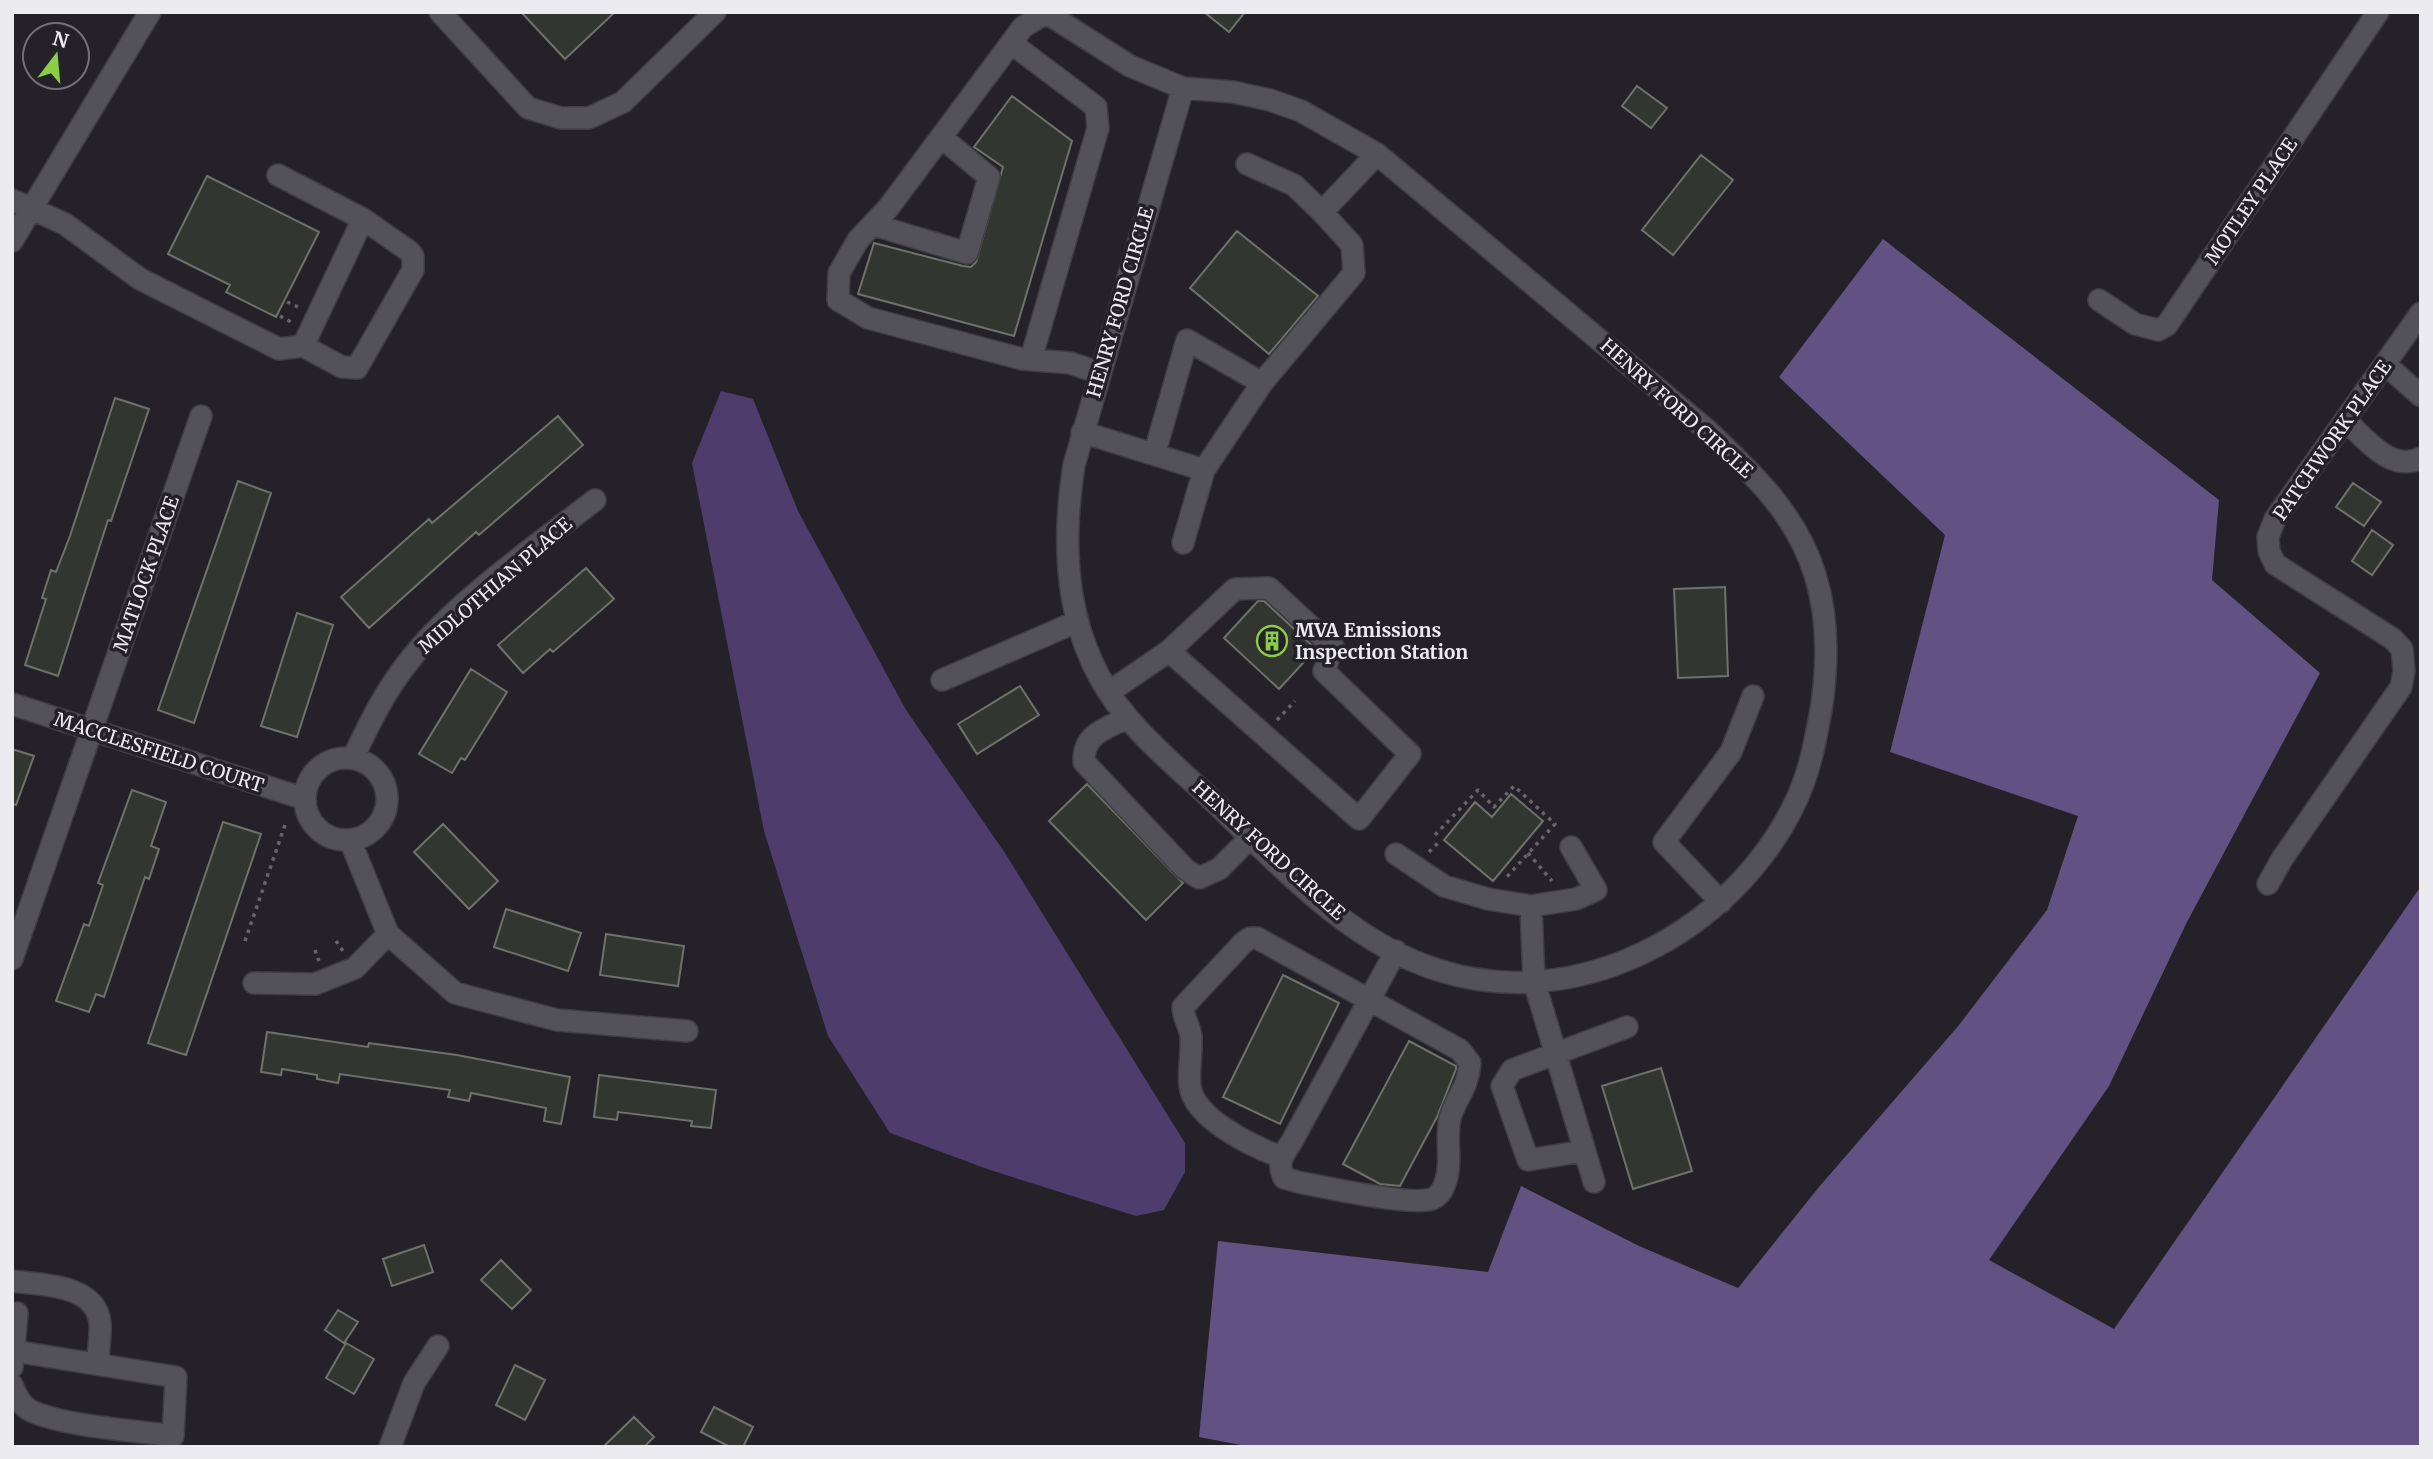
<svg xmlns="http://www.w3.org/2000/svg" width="2433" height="1459" font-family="Merriweather,serif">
  <rect width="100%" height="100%" fill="#242228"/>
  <path fill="#625183" d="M1883 239 2219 500 2212 580 2320 673 2187 922 2109 1086 1989 1260 2114 1329 2421 886V1447H1251L1199 1437 1218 1241 1488 1272 1521 1186 1639 1246 1738 1288 1819 1187 1959 1025 2047 910 2078 816 1890 752 1945 535 1779 377Z"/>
  <path fill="#4d3c6c" d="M721 391 753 399 798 511 906 710 1005 853 1185 1143V1172L1164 1210 1136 1216 990 1170 890 1133 828 1036 764 831 692 463Z"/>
  <path fill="#333630" stroke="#6e726b" stroke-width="2" d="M521 12H615L565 59Z
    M1204 12H1245L1229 32Z
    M1637 86 1667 108 1651 128 1622 106Z
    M1012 96 1072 141 1014 336 858 294 874 243 963 266 971 267 976 262 1003 167 974 147Z
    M1701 155 1733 180 1673 255 1642 230Z
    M207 176 319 232 276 317 226 292 230 285 168 254Z
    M1237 231 1318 296 1269 354 1190 288Z
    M115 398 149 409 111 521 108 520 58 676 25 665 46 599 42 598 51 570 56 572 70 536Z
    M558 416 583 445 479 535 476 532 369 628 341 597 429 519 432 523Z
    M238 481 271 493 194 723 158 710Z
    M2353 483 2381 502 2364 526 2336 507Z
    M2372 530 2393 545 2372 575 2352 561Z
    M586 568 614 599 553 652 550 649 523 673 498 645Z
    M1725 587 1728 676 1678 678 1674 589Z
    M1258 601H1264L1316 649 1279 689 1224 638Z
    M297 613 333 625 297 737 261 726Z
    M471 669 507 692 465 760 461 758 452 773 419 754Z
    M1020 686 1039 715 977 754 958 724Z
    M12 749 34 756 16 805 12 804Z
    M1087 784 1183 883 1146 920 1049 821Z
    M132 790 166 802 151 846 159 849 149 879 145 877 104 997 96 994 89 1012 56 1001 84 924 89 926 103 885 98 883Z
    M1511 794 1543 821 1493 881 1444 840 1475 802 1492 817Z
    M223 822 261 834 186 1055 148 1043Z
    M443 824 498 881 469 909 414 852Z
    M506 909 581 933 568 971 494 947Z
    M606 934 684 946 678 986 600 975Z
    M1283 975 1339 1003 1280 1124 1223 1097Z
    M267 1032 368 1047 369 1043 457 1055 570 1077 561 1124 544 1121 546 1108 471 1093 469 1101 448 1097 450 1090 340 1074 338 1083 317 1079V1075L282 1069 281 1075 261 1072Z
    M1409 1041 1456 1066V1069L1437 1117 1400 1186 1380 1184 1343 1164Z
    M1661 1068 1692 1171 1633 1189 1602 1086Z
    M599 1075 716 1090 711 1128 691 1126 692 1121 618 1112 617 1120 594 1117Z
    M424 1245 433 1272 392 1286 383 1259Z
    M501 1260 531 1290 512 1309 481 1280Z
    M338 1310 358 1322 344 1343 325 1330Z
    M346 1343 374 1359 354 1394 326 1378Z
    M515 1365 545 1380 525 1420 496 1405Z
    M714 1407 753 1427 743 1447H730L701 1432Z
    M634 1417 654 1437 644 1447H603Z"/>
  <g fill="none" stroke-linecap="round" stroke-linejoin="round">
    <g stroke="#3e3d42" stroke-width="24">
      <path id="minor" d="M440 12 528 108 561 118H589L623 102 715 12
        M1045 12 1130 66 1183 88
        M1046 13 1023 27 889 207 858 240 839 273 838 300 868 318 1022 359 1070 363 1100 373
        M1011 43 1096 107 1098 128 1031 359
        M1183 88 1233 92 1270 100 1301 111 1377 154 1707 430C1751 472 1797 514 1815 575 1829 619 1828 665 1821 710 1815 743 1809 775 1794 805 1732 932 1577 1015 1438 970 1347 942 1275 860 1209 797 1181 771 1151 746 1127 717 1066 645 1060 554 1074 465Z
        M1247 164 1294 185 1322 212
        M12 200 65 224 140 279 279 349 303 346 363 219 278 175
        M874 225 967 253 989 177 941 137
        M12 241 150 12
        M2099 300 2135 324 2158 330 2167 325 2378 12
        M303 346 342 367 357 368 413 270V256L409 251 363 219
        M2385 364 2421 396
        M2346 421C2366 439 2391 473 2421 458
        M1082 432 1204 470
        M1155 452 1187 340 1262 383
        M1183 543 1204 470 1262 383 1354 273 1352 245 1322 212 1377 154
        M942 680 1076 622
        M1109 692 1169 651 1359 819 1410 754 1324 671 1333 647 1269 588 1235 589 1169 651
        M12 704 305 799
        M1127 718C1105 729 1083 734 1084 762L1185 869 1199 878 1219 869 1251 837
        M353 758C369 724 385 691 409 661 453 604 537 545 595 500
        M305 799a41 41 0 1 1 82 0a41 41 0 1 1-82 0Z
        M350 840 388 934 455 993 557 1020 687 1031
        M1396 854 1444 886 1488 899 1531 906 1576 899 1596 890 1571 847
        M2268 884 2282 859 2401 687 2404 671 2402 649 2393 639 2275 564 2269 551 2268 537 2275 519 2421 313
        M1721 902 1664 842 1731 752 1753 696
        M1531 906 1534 981 1594 1182
        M12 959 201 416
        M254 983 315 984 355 968 388 934
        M1584 1151 1528 1160 1502 1086 1512 1070 1627 1027
        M1281 1157C1254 1147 1194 1119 1190 1086 1188 1071 1192 1053 1191 1037 1190 1026 1183 1018 1183 1007L1243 943 1250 938H1257L1460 1050 1470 1063C1468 1089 1456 1097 1450 1118 1445 1139 1453 1163 1445 1183 1443 1190 1439 1196 1432 1199 1410 1206 1324 1187 1298 1182L1284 1178C1277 1163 1282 1156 1291 1143L1396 951
        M12 1281C42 1285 96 1284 100 1323 101 1336 98 1350 98 1362
        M12 1367 17 1313
        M12 1385C16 1395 21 1406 31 1411 67 1427 134 1430 173 1436L176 1377 14 1351
        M390 1447 414 1383 438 1346"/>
    </g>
    <path stroke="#67656a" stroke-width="3.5" stroke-dasharray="3.5 5" stroke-linecap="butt" d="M287 302 298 307
      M280 316 291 322
      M1277 720 1295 701
      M1435 835 1478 790 1494 807 1514 786 1555 824 1504 880
      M1429 852 1440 841
      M1528 853 1552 881
      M245 941 286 822
      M336 941 343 951
      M315 950 319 961"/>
    <use href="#minor" stroke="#545259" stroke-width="21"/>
  </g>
  <defs>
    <g id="building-ring" transform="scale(1.575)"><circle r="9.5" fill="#242228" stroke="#8bce46" stroke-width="1.5"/><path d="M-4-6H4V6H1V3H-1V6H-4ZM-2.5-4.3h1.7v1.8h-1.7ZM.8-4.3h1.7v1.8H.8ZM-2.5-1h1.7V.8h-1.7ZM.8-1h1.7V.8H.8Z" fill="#8bce46"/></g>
  </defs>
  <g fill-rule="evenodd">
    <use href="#building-ring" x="1272" y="641"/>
  </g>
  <g text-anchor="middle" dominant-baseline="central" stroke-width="7" stroke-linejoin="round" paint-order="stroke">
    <g font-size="19" fill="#ecebef" stroke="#242228">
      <text transform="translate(2251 201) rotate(-56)">MOTLEY PLACE</text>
      <text transform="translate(1120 302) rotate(-74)">HENRY FORD CIRCLE</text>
      <text transform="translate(1677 408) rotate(42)">HENRY FORD CIRCLE</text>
      <text transform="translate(2332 440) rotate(-55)">PATCHWORK PLACE</text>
      <text transform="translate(146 574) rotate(-71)">MATLOCK PLACE</text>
      <text transform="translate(495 585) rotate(-41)">MIDLOTHIAN PLACE</text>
      <text transform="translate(159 752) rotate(18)">MACCLESFIELD COURT</text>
      <text transform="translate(1269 850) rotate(42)">HENRY FORD CIRCLE</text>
    </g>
    <g font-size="19" font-weight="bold" fill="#ecebef" stroke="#242228" text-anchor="start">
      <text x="1295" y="630">MVA Emissions<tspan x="1295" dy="22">Inspection Station</tspan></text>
    </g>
  </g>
  <rect width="2433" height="1459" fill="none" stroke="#ecebef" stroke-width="28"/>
  <g transform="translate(56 56) rotate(16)"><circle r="33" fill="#242228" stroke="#747278" stroke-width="2"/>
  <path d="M0-5L12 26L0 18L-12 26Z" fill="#8bce46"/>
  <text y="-10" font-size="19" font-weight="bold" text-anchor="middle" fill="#ecebef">N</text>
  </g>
</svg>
